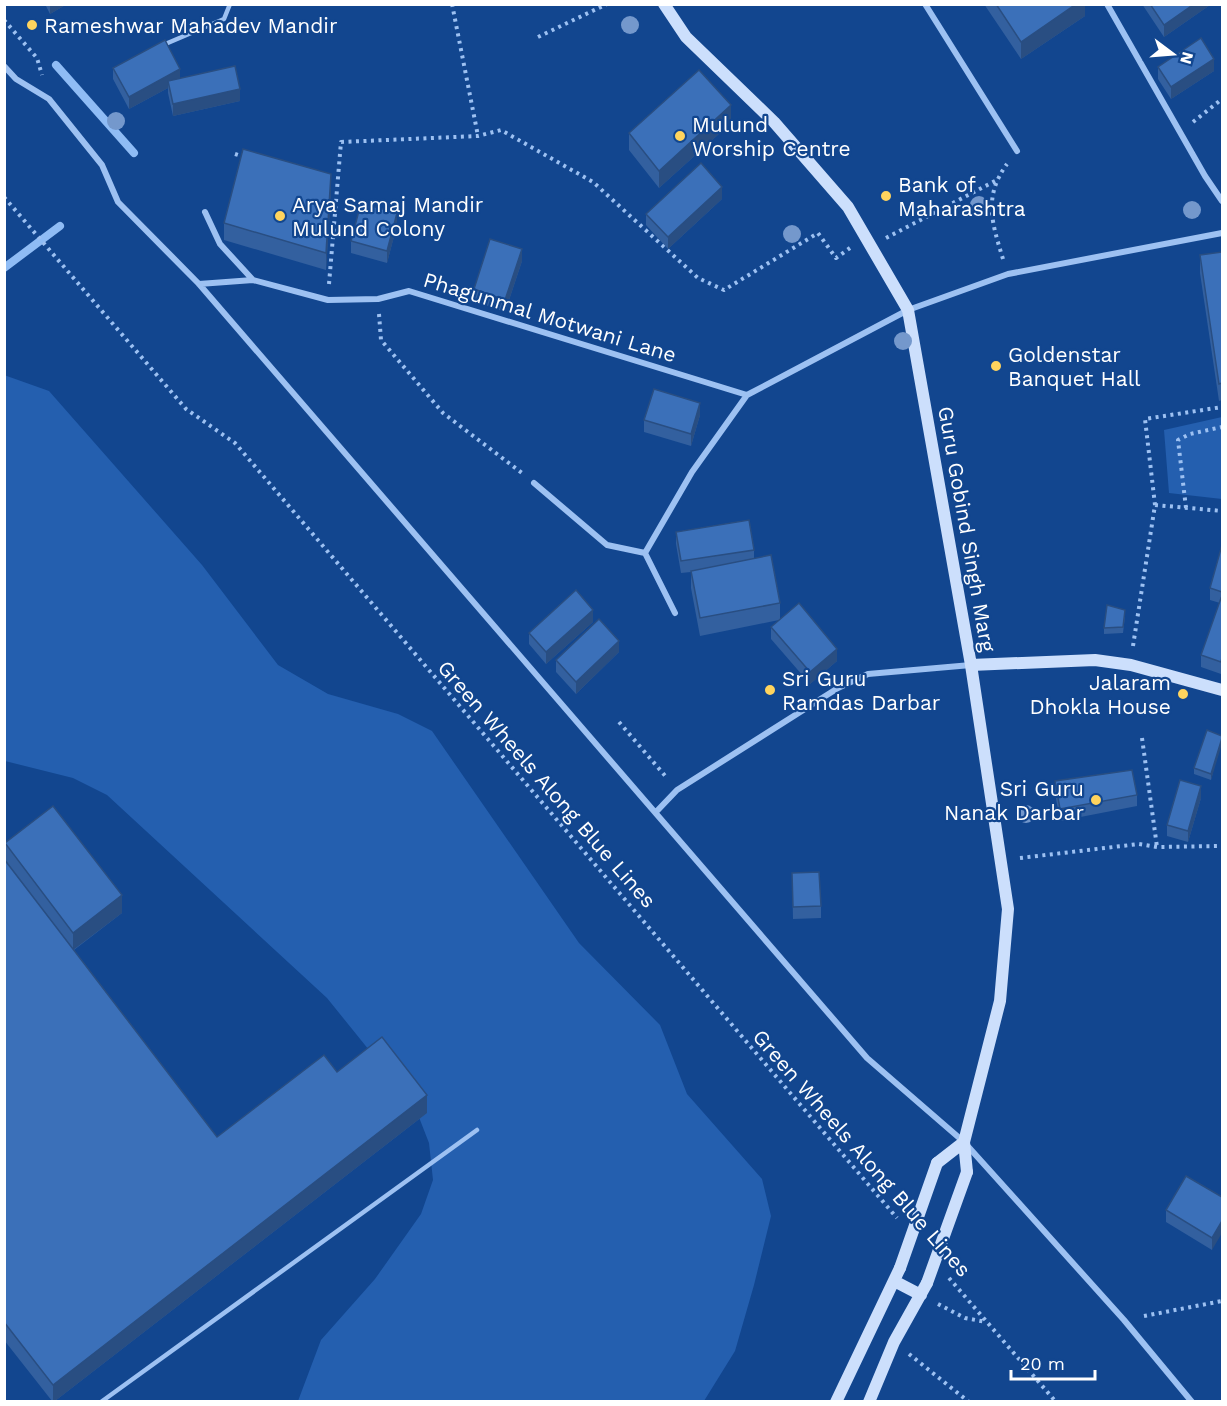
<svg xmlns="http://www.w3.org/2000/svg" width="1227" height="1406" font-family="'Work Sans',sans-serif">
  <rect width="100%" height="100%" fill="#12468f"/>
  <path fill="#245faf" d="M4 375 49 391 202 565 278 665 328 694 398 714 432 731 579 943 660 1025 687 1094 762 1179 771 1216 754 1285 735 1351 704 1401H298L321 1340 375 1279 421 1214 433 1180 429 1143 415 1107 327 998 107 795 73 778 5 761Z
    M1222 417V499L1169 493 1164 430Z"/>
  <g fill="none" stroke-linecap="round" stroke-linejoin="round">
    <path stroke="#8fbcf5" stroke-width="8" d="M56 65 134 153
      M4 268 60 226"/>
    <path stroke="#9dc1f2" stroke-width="4" stroke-dasharray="3 4.5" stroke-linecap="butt" d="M452 4 478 136
      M4 20 37 58 42 75
      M538 37 607 4
      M1193 122 1222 99
      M235 154 244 157
      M4 197 186 409 235 443 897 1218
      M886 238 995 181
      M1003 259C992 223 983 197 1007 164
      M329 284 341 142 478 136 501 130 593 182 698 278 724 290 818 233 836 258 850 248
      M379 314 381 340 443 413 522 473
      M1155 505 1222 511
      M1186 508 1178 440 1190 434 1222 427
      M1133 646 1155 505 1145 419 1222 407
      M619 722 667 778
      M1142 738 1157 847
      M1020 858 1139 844 1157 847 1222 846
      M949 1278 1056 1402
      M938 1304 965 1318 986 1322
      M1144 1316 1222 1301
      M909 1354 969 1402"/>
    <path stroke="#9dc1f2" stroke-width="4.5" d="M163 45 224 19 230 4
      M101 1402 477 1130"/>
    <path stroke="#9dc1f2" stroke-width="6" d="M925 4 1017 151
      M1107 4 1205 176 1222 201
      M4 66 16 79 49 99 102 165 118 202 199 284 867 1058 964 1142 1124 1320 1192 1402
      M205 212 220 244 253 280
      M199 284 253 280 328 300 378 299 409 291 747 395
      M534 483 607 545 645 553 675 613
      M645 553 692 472 747 395 908 310 1008 274 1222 233
      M656 812 677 790 838 688 868 674 971 665"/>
    <path stroke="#ccdffc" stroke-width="12" d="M664 4 686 37 774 122 848 207 908 310 971 665 1008 909 1000 1001 964 1142
      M971 665 1095 660 1131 665 1222 690
      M937 1163 964 1142 967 1172
      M896 1282 921 1295
      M836 1402 900 1268
      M869 1402 894 1342 927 1283"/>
    <path stroke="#ccdffc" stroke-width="12" d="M900 1268 937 1163
      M927 1283 967 1172"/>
  </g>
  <g fill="#7498cc">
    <circle cx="630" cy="25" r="9"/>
    <circle cx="116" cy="121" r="9"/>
    <circle cx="979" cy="205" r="9"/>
    <circle cx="1192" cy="210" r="9"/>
    <circle cx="792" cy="234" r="9"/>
    <circle cx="903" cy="341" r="9"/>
    <circle cx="1026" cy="814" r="9"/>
  </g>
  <path fill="#33609f" d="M45 4H67L50 14Z
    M984 4H1085V16L1021 59Z
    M1142 4H1210V5L1164 37Z
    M1158 67 1214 71 1171 99 1158 79Z
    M113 68 180 78 240 101 173 116 168 93V88L129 109 113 79Z
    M731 123 659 188 629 150V133Z
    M331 192 326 270 224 240V223Z
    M722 199 668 249 646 225V214Z
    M397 225 387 263 351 253V241Z
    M1222 252V400L1219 401 1200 273V255Z
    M522 261 505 312 474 301V289Z
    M700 415 691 446 644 432V420Z
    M676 532 754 550V558L780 603V620L837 661 810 684 771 639V627L779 620 700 636 691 588V572L681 573 676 544Z
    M1222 545V670L1221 674 1201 667V655L1220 603 1210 600V588Z
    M1125 616 1123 633 1104 634V628Z
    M593 622 546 664 529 644V633Z
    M619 652 576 694 556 672V660Z
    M1222 736 1211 780 1194 774V768Z
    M1055 781 1137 795V806L1060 821 1055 793Z
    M1201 798 1188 842 1167 836V825Z
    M5 843 122 913 74 950 217 1137 337 1072 427 1113 55 1401H52L4 1340Z
    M792 873 821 906V918L793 919Z
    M1222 1197 1212 1250 1166 1222V1210Z"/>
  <path fill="#294e82" d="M50 4H67L50 14Z
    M1076 4H1085V16L1021 59V42Z
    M1194 4H1210V5L1164 37V25Z
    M1214 59V71L1171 99V87Z
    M180 69V81H168V88L129 109V97Z
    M240 89V101L173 116V104Z
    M731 105V123L659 188V171Z
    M331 174V192L326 270V253Z
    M722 187V199L668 249V237Z
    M397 213V225L387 263V251Z
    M522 249V261L505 312V300Z
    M700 403V415L691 446V434Z
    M593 610V622L546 664V652Z
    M619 641V652L576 694V682Z
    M837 649V661L810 684V672Z
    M1222 658V670L1221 674V662Z
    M1222 738V744L1211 780V774Z
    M1201 786V798L1188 842V831Z
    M122 895V913L73 950V933Z
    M427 1095V1113L55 1401H53V1385Z
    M1222 1221V1233L1212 1250V1238Z"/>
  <path fill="#3b70b9" stroke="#294e82" stroke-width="1.5" d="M996 4H1076L1021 42Z
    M1150 4H1194L1164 25Z
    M1201 38 1214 59 1171 87 1158 67Z
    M165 40 180 69 129 97 113 68Z
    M235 66 240 89 173 104 168 81Z
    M699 70 731 105 659 171 629 133Z
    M243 149 331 174 326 253 224 223Z
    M701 163 722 187 668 237 646 214Z
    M361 203 397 213 387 251 351 241Z
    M490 239 522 249 505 300 474 289Z
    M1222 252V383L1219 384 1200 255Z
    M654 389 700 403 691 434 644 420Z
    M749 520 754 550 681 561 676 532Z
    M1222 545V592L1210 588Z
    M771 555 780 603 700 618 691 571Z
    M576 590 593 610 546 652 529 633Z
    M1221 598 1222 599V658L1221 662 1201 655Z
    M799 603 837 649 810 672 771 627Z
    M1107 605 1125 610 1123 627 1104 628Z
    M599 619 619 641 576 682 556 660Z
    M1207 730 1222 736V738L1211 774 1194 768Z
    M1132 770 1137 795 1060 809 1055 781Z
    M1180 780 1201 786 1188 831 1167 825Z
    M53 806 122 895 73 933 5 843Z
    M4 859 217 1137 324 1055 337 1072 382 1037 427 1095 53 1385 4 1322Z
    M819 872 821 906 793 907 792 873Z
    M1186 1176 1222 1197V1221L1212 1238 1166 1210Z"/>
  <g fill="#ffd45e" stroke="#12468f" stroke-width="2">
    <circle cx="32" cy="25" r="6"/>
    <circle cx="680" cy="136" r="6"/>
    <circle cx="886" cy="196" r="6"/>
    <circle cx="280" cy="216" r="6"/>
    <circle cx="996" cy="366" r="6"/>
    <circle cx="770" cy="690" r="6"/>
    <circle cx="1183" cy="694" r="6"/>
    <circle cx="1096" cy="800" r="6"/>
  </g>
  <g text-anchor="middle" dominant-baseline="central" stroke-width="4.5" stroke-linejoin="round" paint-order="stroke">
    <g font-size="21" fill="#fff" stroke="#12468f" text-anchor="start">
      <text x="44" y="25">Rameshwar Mahadev Mandir</text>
      <text x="692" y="124">Mulund<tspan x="692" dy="24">Worship Centre</tspan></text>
      <text x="898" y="184">Bank of<tspan x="898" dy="24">Maharashtra</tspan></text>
      <text x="292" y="204">Arya Samaj Mandir<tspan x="292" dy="24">Mulund Colony</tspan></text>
      <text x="1008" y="354">Goldenstar<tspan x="1008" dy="24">Banquet Hall</tspan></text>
      <text x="782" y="678">Sri Guru<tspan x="782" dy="24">Ramdas Darbar</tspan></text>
      <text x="1171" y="682" text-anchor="end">Jalaram<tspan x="1171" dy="24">Dhokla House</tspan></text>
      <text x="1084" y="788" text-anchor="end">Sri Guru<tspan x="1084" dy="24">Nanak Darbar</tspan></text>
    </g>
    <g font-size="21" fill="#fff" stroke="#12468f">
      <text transform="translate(550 317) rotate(17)">Phagunmal Motwani Lane</text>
      <text transform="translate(967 529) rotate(80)">Guru Gobind Singh Marg</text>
      <text transform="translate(547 784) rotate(49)">Green Wheels Along Blue Lines</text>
      <text transform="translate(862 1153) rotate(49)">Green Wheels Along Blue Lines</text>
    </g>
  </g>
  <rect width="1227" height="1406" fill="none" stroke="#ffffff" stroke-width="12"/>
  <g transform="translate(1173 54) rotate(106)" stroke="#12468f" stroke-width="4.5" paint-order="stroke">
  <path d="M0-4.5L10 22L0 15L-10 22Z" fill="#ffffff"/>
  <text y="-9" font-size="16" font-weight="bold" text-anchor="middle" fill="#ffffff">N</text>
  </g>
  <path d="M1011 1370v9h84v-9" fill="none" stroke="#ffffff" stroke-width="3"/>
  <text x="1020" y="1370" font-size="18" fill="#ffffff" stroke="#12468f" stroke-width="4.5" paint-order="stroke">20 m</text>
</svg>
